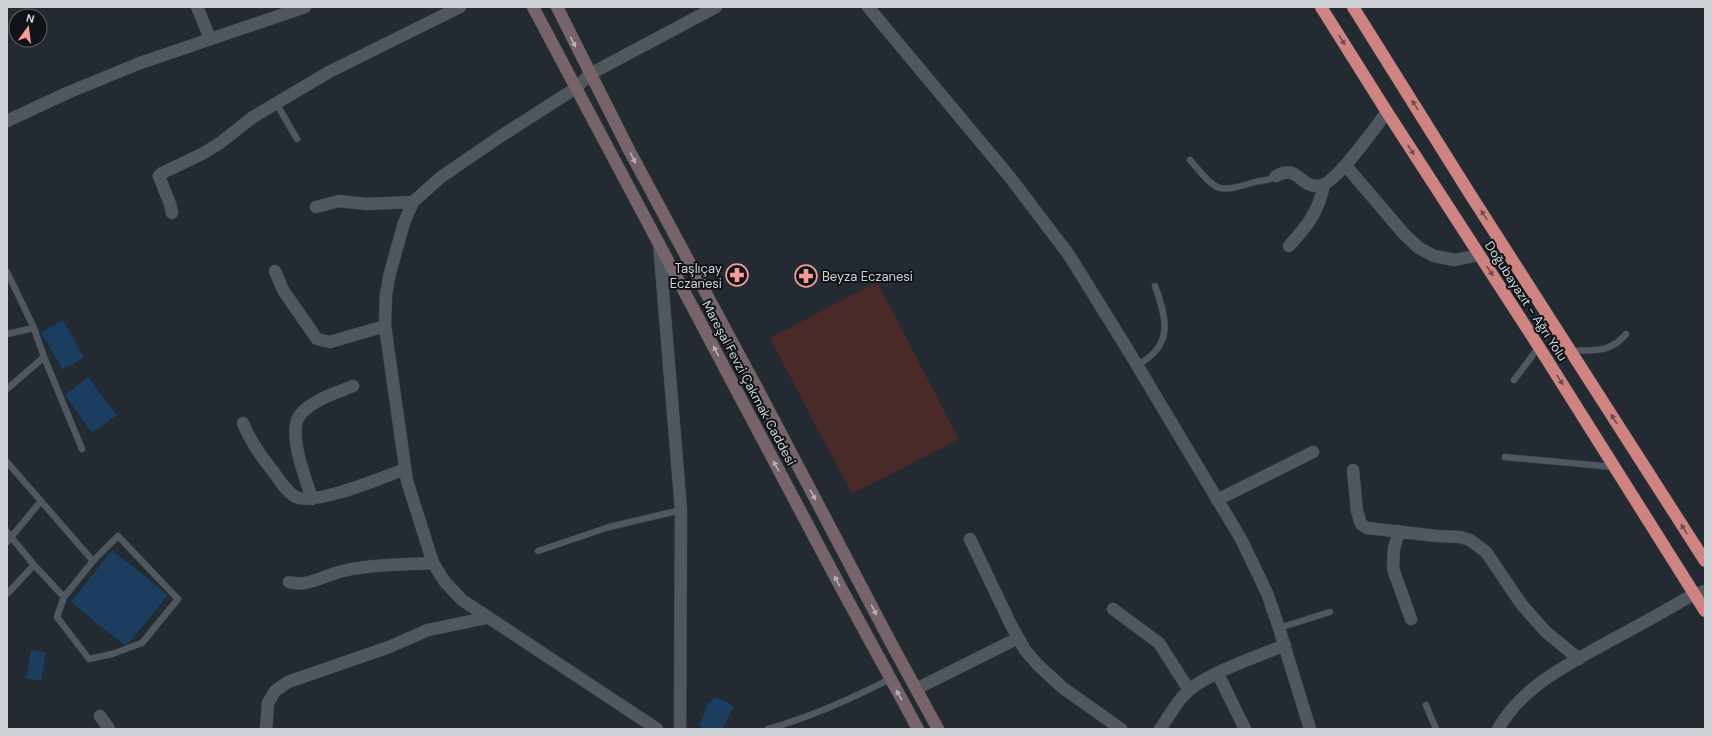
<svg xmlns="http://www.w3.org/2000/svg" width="1712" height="736" font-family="'DM Sans',sans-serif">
  <rect width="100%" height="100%" fill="#232a31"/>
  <path fill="#4a2a29" d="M877 282 959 439 852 494 770 338Z"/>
  <path fill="#1a3d60" d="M63 320 84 357 63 370 41 333Z
    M88 377 117 415 92 433 65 395Z
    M112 550 168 595 130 642 124 645 71 602Z
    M31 650 46 653 41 681 26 678Z
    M716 697 734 706 723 729H707L699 726 708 703Z"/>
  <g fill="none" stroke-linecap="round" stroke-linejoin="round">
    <g stroke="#3f454a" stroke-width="7">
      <path id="lane" d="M276 103 297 139
        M1190 160C1217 191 1215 194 1255 182 1263 180 1269 181 1276 176
        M7 272 34 328 44 357 82 449
        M7 334 34 328
        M1570 351C1593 350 1611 353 1626 334
        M1137 365C1174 346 1167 319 1155 286
        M1514 380 1539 347
        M7 389 44 357
        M1505 457 1614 467
        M7 462 93 561
        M7 532 34 565 64 597
        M118 536 178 599 142 643 112 654 89 659 57 617 64 597 93 561Z
        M7 542 41 501
        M538 551 609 527 681 510
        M8 593 34 565
        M1279 628 1330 612
        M1426 705 1436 729
        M768 729C811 717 851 699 890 679"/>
    </g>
    <g stroke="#3f454a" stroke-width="13">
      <path id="street" d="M197 7 210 38
        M868 7 1009 176 1069 255 1131 355 1241 539 1267 593 1279 628 1310 729
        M7 121 67 93 140 63 305 7
        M1346 166 1404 234 1419 248 1434 256 1455 260 1479 255
        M1276 176C1299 164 1299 187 1318 186 1335 186 1375 127 1387 112
        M316 207 339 201 366 204 413 202
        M172 213 170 204 159 176 162 173 202 154 220 143 253 117 329 72 460 7
        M659 243 681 510 680 729
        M1289 246C1307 226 1319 212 1324 184
        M275 271 283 290 317 339 330 342 385 326
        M243 423C250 441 260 455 272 470 279 479 286 492 296 497 315 506 384 477 405 469
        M1353 470 1357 511 1361 524 1367 528 1437 536 1460 537 1470 540 1486 552 1522 605 1546 632 1579 659
        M312 499C306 479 289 438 298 418 302 411 309 406 316 402 327 395 341 391 353 386
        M1217 500 1313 452
        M1399 531 1394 548 1393 569 1411 619
        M970 539 1012 627 1025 650 1038 665 1063 688 1121 729
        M289 582C305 587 320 578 336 573 366 564 401 565 433 563
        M1113 609 1159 643 1189 690
        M1218 674 1245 729
        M916 689 1018 638
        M100 716 109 729
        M266 729 268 703 275 691 288 682 389 647 428 630 486 618
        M657 729 462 600 445 582 433 563 407 481 385 326 386 294 390 273 404 223 413 202 441 177 501 136 576 88 590 74 716 7
        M1160 729C1169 717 1176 702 1187 692 1207 673 1259 656 1285 645
        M1498 729C1522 687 1565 666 1606 643 1636 627 1665 611 1694 594L1705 591"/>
    </g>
    <g stroke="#3f454a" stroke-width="13">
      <path id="secondary" d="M533 7 658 242 839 584 918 729
        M557 7 629 150 757 388 891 643 938 729"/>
    </g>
    <g stroke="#3f454a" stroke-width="13">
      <path id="highway" d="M1321 7 1387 112 1539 347 1705 611
        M1353 7 1470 194 1705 561"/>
    </g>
    <use href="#lane" stroke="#50575f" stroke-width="6"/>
    <use href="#street" stroke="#50575f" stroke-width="12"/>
    <use href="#secondary" stroke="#76646a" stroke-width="12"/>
    <use href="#highway" stroke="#d08482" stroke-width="12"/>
  </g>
  <defs><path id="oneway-solid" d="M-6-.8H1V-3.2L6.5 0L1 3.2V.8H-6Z"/></defs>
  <g fill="#704b4c">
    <use href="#oneway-solid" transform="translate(1342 40) rotate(58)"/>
    <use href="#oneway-solid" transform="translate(1415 105) rotate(-122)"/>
    <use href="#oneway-solid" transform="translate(1411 150) rotate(57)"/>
    <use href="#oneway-solid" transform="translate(1484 215) rotate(-122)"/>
    <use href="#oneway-solid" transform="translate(1490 271) rotate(57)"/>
    <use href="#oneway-solid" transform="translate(1560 380) rotate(58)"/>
    <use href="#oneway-solid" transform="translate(1614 419) rotate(-123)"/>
    <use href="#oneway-solid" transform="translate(1684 529) rotate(-123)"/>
  </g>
  <g fill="#b4b1b6">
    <use href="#oneway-solid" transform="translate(573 42) rotate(63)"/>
    <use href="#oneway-solid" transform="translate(633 158) rotate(62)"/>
    <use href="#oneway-solid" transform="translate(716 351) rotate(-118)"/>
    <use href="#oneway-solid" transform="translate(776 466) rotate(-118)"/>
    <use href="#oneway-solid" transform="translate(813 495) rotate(62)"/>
    <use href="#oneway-solid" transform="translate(837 581) rotate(-118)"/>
    <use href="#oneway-solid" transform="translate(874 610) rotate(62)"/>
    <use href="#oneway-solid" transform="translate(899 695) rotate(-119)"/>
  </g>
  <defs>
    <g id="pharmacy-ring" transform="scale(1.15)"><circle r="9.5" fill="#0f1216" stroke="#f59b99" stroke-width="1.5"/><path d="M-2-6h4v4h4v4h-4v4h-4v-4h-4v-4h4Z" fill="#f59b99"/></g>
  </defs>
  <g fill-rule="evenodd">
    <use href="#pharmacy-ring" x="737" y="275"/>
    <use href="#pharmacy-ring" x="806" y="276"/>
  </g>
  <g text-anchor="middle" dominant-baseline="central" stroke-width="4" stroke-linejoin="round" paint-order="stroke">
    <g font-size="13" fill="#ced2d7" stroke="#0f1216" text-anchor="end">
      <text x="722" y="268">Taşlıçay<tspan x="722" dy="15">Eczanesi</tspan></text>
      <text x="822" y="276" text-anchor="start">Beyza Eczanesi</text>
    </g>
    <g font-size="13" fill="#ced2d7" stroke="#0f1216">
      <text transform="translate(1526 301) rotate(57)">Doğubayazıt - Ağrı Yolu</text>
      <text transform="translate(749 383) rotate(62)">Mareşal Fevzi Çakmak Caddesi</text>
    </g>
  </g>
  <rect width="1712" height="736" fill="none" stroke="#ced2d7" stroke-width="16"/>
  <g transform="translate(28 28) rotate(14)"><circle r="19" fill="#0f1216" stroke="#5b5f63"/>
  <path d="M0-3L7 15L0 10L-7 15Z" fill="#f59b99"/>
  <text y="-6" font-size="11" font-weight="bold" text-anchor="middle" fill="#ced2d7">N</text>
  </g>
</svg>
